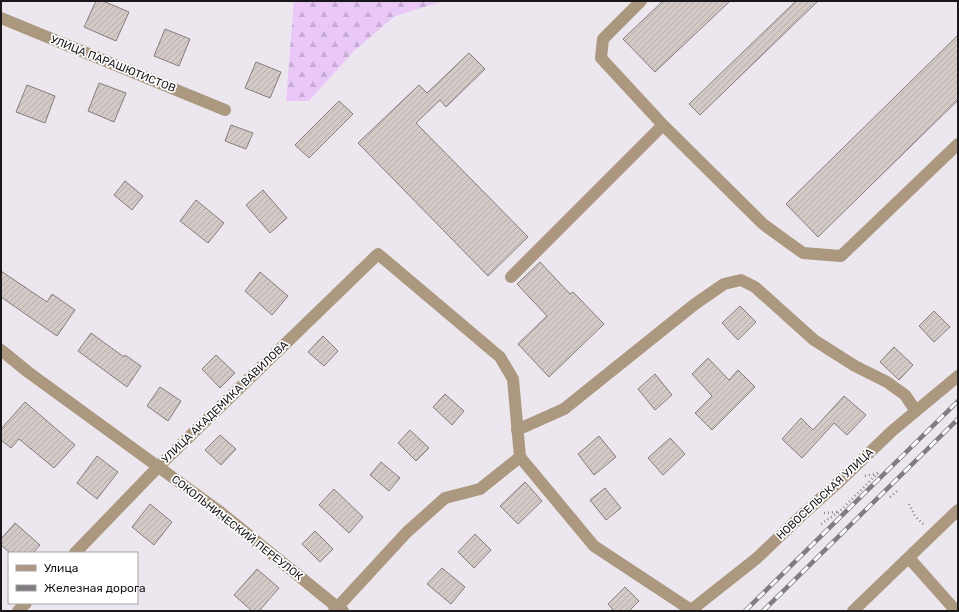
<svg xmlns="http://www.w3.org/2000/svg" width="959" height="612" font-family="Rubik,sans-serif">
  <defs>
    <pattern id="forest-firs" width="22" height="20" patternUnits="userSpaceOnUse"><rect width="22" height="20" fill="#e9c8f8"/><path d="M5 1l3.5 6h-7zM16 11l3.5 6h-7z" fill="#c7abd4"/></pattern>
    <pattern id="building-hatch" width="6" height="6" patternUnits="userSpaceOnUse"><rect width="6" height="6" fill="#d3cac7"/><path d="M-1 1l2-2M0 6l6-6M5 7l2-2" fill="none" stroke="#b5adaa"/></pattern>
  </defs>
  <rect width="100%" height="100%" fill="#ece7ef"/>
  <path fill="url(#forest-firs)" d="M294 1H444L395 16 354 51 309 101H286Z"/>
  <path fill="url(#building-hatch)" stroke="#867d7a" d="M96 1H103L129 12 116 41 84 27Z
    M663 1H730L655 72 623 39Z
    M796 1H818L700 115 689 104Z
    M165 29 190 39 179 66 154 56Z
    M958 35V100L818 237 786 204Z
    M469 53 485 69 446 107 440 100 416 123 528 237 488 276 358 143 419 85 427 93Z
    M256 62 281 72 270 98 245 88Z
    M99 83 126 93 114 122 88 111Z
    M27 85 55 96 45 123 16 112Z
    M339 101 353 114 309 158 295 145Z
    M231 125 253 133 246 149 225 141Z
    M125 181 143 196 132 210 114 195Z
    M263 190 287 218 270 233 246 205Z
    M196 200 224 223 208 243 180 221Z
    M540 262 570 294 573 292 604 324 549 377 518 344 547 316 517 284Z
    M1 271 47 302 52 294 75 310 57 336 1 297Z
    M260 272 288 296 272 315 245 291Z
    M740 306 756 322 738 340 722 323Z
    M934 311 950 327 934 342 919 326Z
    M91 333 124 357 125 355 141 366 127 387 78 351Z
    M323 336 338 351 324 366 308 352Z
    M894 347 913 365 899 380 880 362Z
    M216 355 235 373 220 388 202 369Z
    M708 358 729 380 738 370 755 387 712 430 695 413 712 396 692 374Z
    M655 374 672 395 655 410 638 389Z
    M160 387 181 401 168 421 147 406Z
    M445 394 464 411 452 425 433 407Z
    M844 396 866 415 847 435 834 423 802 458 782 439 801 418 813 430Z
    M25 402 75 445 54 468 19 439 11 448 1 440V429Z
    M410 430 429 448 416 461 398 443Z
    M220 435 236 449 221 465 205 450Z
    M599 436 616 457 594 475 578 454Z
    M670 438 685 454 663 475 648 458Z
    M97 456 118 472 97 499 77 483Z
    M381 462 400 478 389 491 370 475Z
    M525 482 542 501 518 524 500 506Z
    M605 488 621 508 606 520 590 500Z
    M334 489 363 517 349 533 319 505Z
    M150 504 172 522 154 545 132 527Z
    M15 523 40 545 33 553H10L1 545V539Z
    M315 531 333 549 320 562 302 544Z
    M475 534 491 550 474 568 458 552Z
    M442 568 465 587 451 604 427 584Z
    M257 569 279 588 259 611H252L234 595Z
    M625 587 639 601 629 611H614L608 604Z"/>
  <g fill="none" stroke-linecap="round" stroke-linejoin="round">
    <path stroke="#8a878c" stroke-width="2.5" stroke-dasharray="1 3" stroke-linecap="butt" d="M865 476 878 473
      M890 497 897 491
      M909 504 915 516 924 525
      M824 513 837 512
      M821 524 839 512 878 473"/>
    <path stroke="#ab987e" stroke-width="12" d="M641 1 603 39 601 58 663 125 763 224 803 253 841 256 958 144
      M1 18 225 110
      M511 277 663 125
      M1 350 28 372 219 511 337 607 343 611
      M517 430 564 409 695 304 724 284 741 280 755 287 814 340 855 366 887 382 905 395 916 411
      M75 553 158 467 378 254 500 357 513 379 520 457 594 546 691 610
      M909 558 956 611
      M18 611 26 603
      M334 611 407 532 445 498 480 489 520 457
      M690 611 757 558 802 515 841 480 892 431 958 376
      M853 611 958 510"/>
    <g stroke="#807c82" stroke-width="4.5">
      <path id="rail" d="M745 611 958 401
        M763 611 958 419"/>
    </g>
    <use href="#rail" stroke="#fff" stroke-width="3" stroke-dasharray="9" stroke-linecap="butt"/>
  </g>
  <g text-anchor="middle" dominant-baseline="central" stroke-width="3.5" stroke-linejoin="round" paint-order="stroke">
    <g font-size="11" fill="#19171a" stroke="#fff">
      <text transform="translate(113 64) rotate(22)">УЛИЦА ПАРАШЮТИСТОВ</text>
      <text transform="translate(225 402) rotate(-44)">УЛИЦА АКАДЕМИКА ВАВИЛОВА</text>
      <text transform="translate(825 494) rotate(-43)">НОВОСЕЛЬСКАЯ УЛИЦА</text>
      <text transform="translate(237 528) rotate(38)">СОКОЛЬНИЧЕСКИЙ ПЕРЕУЛОК</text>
    </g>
  </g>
  <rect width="959" height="612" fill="none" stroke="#19171a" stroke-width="4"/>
  <rect x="8" y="552" width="130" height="52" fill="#ffffff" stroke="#a3a2a3"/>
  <rect x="16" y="565" width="20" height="6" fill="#ab987e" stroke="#a3a2a3"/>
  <text x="44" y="572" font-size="12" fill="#19171a">Улица</text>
  <rect x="16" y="585" width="20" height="6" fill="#807c82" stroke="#a3a2a3"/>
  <text x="44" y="592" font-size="12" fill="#19171a">Железная дорога</text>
</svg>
